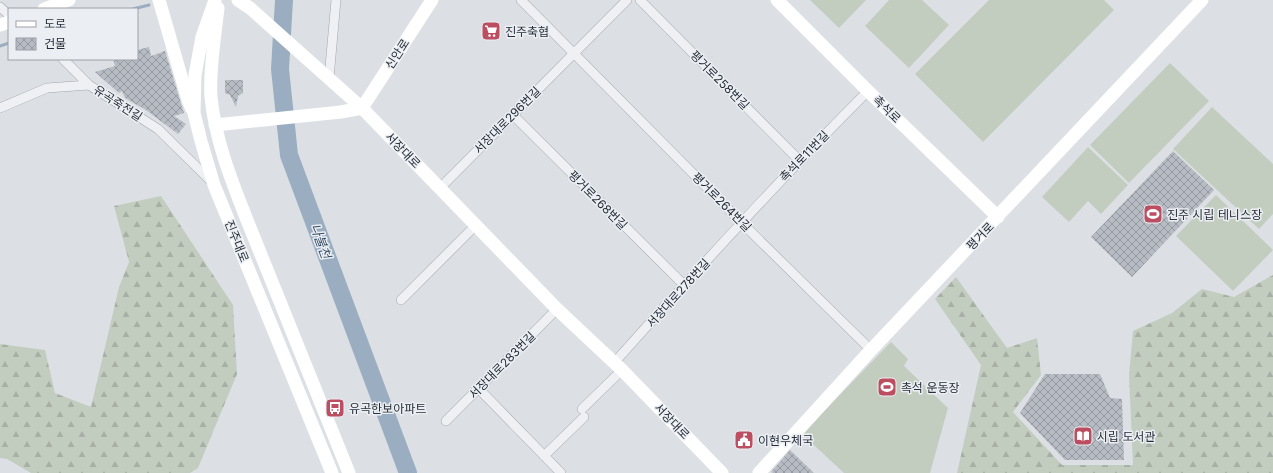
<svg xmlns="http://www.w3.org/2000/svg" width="1273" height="473" font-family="Inter,'Noto Sans KR',sans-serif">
  <defs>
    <pattern id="forest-firs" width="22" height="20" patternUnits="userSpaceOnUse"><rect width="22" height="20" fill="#c3cdbf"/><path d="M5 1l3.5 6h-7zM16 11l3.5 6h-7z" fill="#a8b0a5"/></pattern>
    <pattern id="building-cross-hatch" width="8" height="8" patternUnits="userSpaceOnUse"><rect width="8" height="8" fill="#b7bcc4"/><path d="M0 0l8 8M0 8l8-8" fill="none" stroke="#9599a0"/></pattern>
  </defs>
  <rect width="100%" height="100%" fill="#dce0e4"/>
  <path fill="url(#forest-firs)" d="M161 196 233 305 237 374 198 468 190 473H31L7 459 0 458V344L45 350 55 393 91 407 119 287 129 262 114 206Z
    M1273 275V473H957L981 365 935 299 956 277 1007 348 1037 338 1041 375 1013 412 1062 465H1133L1129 375 1133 331 1172 313 1202 289 1234 297Z"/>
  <path fill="#c3cdbf" d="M810 0H866L839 28Z
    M889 0H922L949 25 909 68 865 26Z
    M989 0H1104L1114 10 983 142 915 74Z
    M1170 63 1209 101 1129 183 1090 145Z
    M1212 107 1273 164V214L1259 229 1173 149Z
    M1088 147 1128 185 1101 214 1088 201 1069 222 1042 197Z
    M1216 195 1273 250 1233 291 1176 236Z
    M891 342 908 359 904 366 948 408 930 473H844L802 434Z"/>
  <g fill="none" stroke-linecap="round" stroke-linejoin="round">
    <path stroke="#9baec1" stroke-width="3" d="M133 9 149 5
      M0 46 9 43"/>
    <path stroke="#9baec1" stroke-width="18" d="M284 0 280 69 289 155 408 473"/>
  </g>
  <path fill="url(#building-cross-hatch)" d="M149 47 151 56 165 51 184 113 174 116 186 124 178 134 146 110 125 98 122 91 119 93 95 72 115 66 113 59H137V50Z
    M225 80H243V93L238 96 236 107 230 95 225 93Z
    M1173 151 1214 190 1132 277 1091 237Z
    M1045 374H1100L1110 398 1122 399 1124 460H1065L1020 413Z
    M790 450 814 473H773L771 472Z"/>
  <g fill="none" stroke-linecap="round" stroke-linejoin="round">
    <g stroke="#a2a7ad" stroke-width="10">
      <path id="street" d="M521 0 742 223 871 350
        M640 0 799 160
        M0 7 9 15
        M63 59 89 85 158 129 212 182
        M329 78 336 0
        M0 108 47 88 89 85
        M513 115 684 285
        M440 188 627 0
        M401 300 476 225
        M614 363C697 270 780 179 868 91
        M479 389 561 473
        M582 409 622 370
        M446 421 557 309
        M544 456 584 417"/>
    </g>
    <use href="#street" stroke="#eef0f3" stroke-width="9"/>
    <path stroke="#fff" stroke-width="13" d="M159 0 188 100 192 109
      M215 0 202 37 195 75 194 113 201 141 214 185 332 473
      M238 0 250 8 362 108 557 309 622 370 722 473
      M777 0 868 91 998 217
      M218 8C215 35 209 71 211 97 215 138 230 177 245 215L349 473
      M44 9 69 0
      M0 25 9 22
      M215 125 341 112 362 108 432 0
      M759 473 871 350 1202 0"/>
  </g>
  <defs>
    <g id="supermarket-square" transform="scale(1)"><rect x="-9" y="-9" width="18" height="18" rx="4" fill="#bc4e61" stroke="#ebeff3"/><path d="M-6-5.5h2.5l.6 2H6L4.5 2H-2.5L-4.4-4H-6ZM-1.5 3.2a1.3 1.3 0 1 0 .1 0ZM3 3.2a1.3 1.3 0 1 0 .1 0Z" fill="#fff"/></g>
    <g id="stadium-square" transform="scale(1)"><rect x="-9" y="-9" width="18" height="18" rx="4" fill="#bc4e61" stroke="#ebeff3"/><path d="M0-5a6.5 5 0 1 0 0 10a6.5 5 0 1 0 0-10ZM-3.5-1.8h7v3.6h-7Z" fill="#fff"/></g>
    <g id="bus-square" transform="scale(1)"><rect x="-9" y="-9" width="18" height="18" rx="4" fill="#bc4e61" stroke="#ebeff3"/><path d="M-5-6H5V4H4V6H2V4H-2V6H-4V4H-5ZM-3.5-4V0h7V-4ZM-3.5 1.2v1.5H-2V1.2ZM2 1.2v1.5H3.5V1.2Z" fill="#fff"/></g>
    <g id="library-square" transform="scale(1)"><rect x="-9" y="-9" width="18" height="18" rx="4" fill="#bc4e61" stroke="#ebeff3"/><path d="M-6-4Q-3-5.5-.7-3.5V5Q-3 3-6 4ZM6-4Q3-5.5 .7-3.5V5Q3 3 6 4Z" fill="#fff"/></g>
    <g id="civic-square" transform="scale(1)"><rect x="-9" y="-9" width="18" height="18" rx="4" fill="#bc4e61" stroke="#ebeff3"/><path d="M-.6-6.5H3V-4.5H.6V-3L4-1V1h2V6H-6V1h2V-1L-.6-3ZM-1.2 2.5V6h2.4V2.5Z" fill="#fff"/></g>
  </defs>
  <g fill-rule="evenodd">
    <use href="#supermarket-square" x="491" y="31"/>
    <use href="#stadium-square" x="1153" y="214"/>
    <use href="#stadium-square" x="887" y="387"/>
    <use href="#bus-square" x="335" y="408"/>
    <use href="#library-square" x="1083" y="436"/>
    <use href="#civic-square" x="744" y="440"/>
  </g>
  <g text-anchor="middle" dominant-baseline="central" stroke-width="3" stroke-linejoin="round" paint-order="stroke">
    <g font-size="12" fill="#282e39" stroke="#ebeff3" text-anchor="start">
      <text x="505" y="31">진주축협</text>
      <text x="1167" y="214">진주 시립 테니스장</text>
      <text x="901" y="387">촉석 운동장</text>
      <text x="349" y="408">유곡한보아파트</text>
      <text x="1097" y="436">시립 도서관</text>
      <text x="758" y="440">이현우체국</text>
    </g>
    <g font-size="12" fill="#282e39" stroke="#ebeff3">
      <text transform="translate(397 54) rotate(-57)">신안로</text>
      <text transform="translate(720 80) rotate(45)">평거로258번길</text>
      <text transform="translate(118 103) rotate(33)">유곡죽전길</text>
      <text transform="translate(887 109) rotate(44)">촉석로</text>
      <text transform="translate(507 120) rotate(-45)">서장대로296번길</text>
      <text transform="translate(403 150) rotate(46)">서장대로</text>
      <text transform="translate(804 156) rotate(-46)">촉석로11번길</text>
      <text transform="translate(598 200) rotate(45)">평거로268번길</text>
      <text transform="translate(722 202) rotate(45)">평거로264번길</text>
      <text transform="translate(980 236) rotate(-46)">평거로</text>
      <text transform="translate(237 241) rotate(68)">진주대로</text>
      <text transform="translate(678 293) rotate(-48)">서장대로278번길</text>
      <text transform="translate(502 365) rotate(-45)">서장대로283번길</text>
      <text transform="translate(672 421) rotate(46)">서장대로</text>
    </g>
    <g font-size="13" font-style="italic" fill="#374e68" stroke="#ebeff3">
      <text transform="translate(321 241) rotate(70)">나불천</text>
    </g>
  </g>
  <rect x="8" y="8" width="130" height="52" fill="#ebeff3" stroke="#9da2a9"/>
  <rect x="16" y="21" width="20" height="6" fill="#ffffff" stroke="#9da2a9"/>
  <text x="44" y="28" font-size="12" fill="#282e39">도로</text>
  <rect x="16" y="38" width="20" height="12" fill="url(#building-cross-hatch)" stroke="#9da2a9"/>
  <text x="44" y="48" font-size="12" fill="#282e39">건물</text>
</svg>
